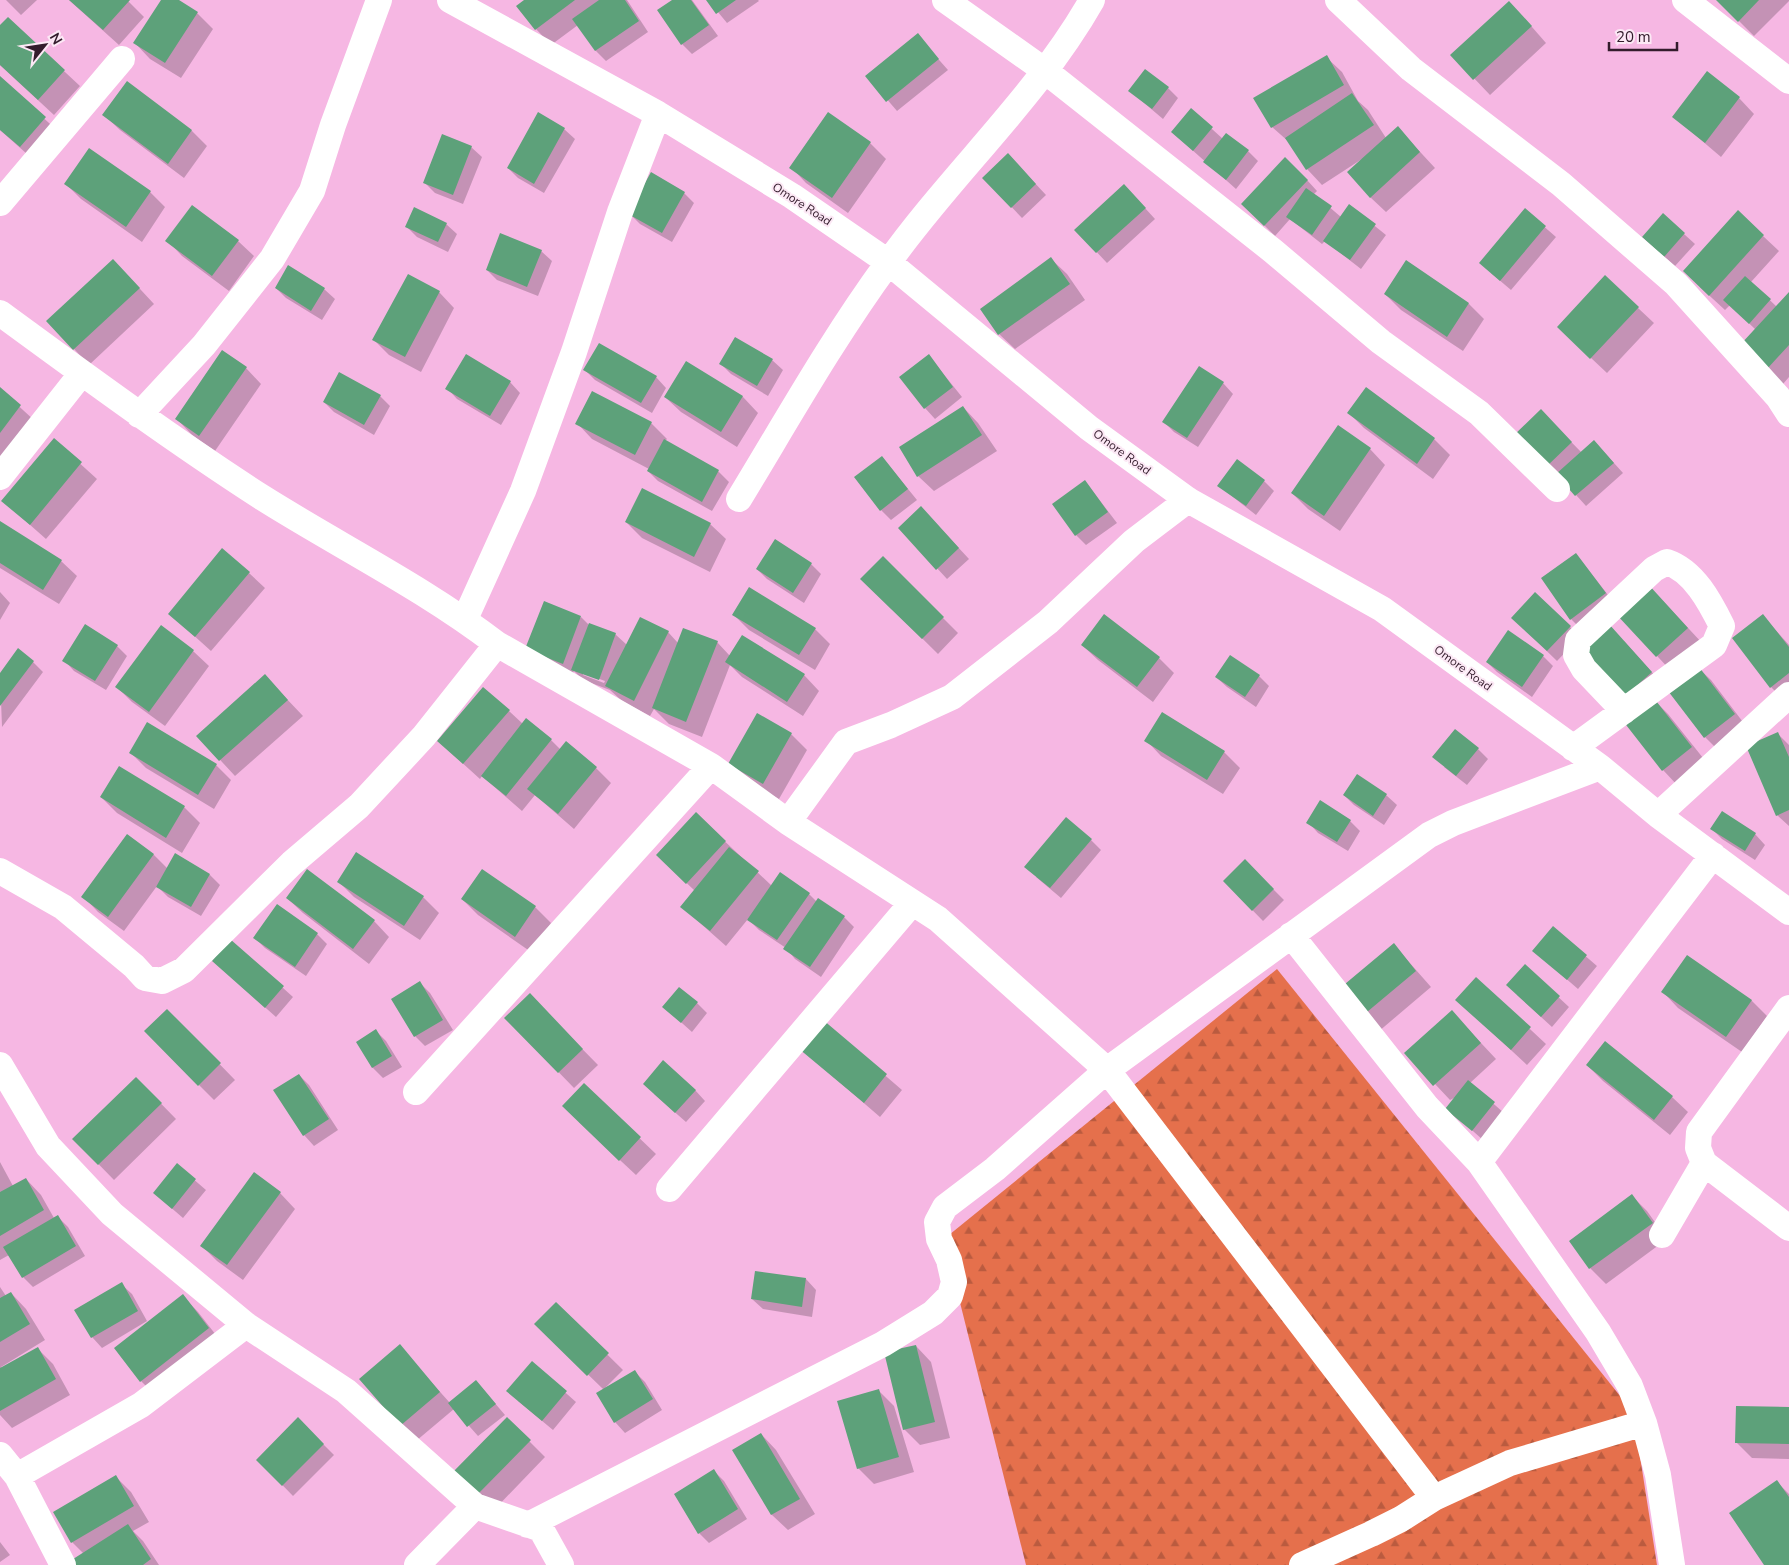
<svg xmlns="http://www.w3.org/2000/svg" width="1789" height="1565" font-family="'Nunito Sans',sans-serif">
  <defs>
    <pattern id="forest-firs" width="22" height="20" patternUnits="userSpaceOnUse" patternTransform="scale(1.25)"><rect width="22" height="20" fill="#e5704c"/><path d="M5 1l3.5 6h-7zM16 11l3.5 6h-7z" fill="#ba5b3f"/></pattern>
  </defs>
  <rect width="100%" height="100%" fill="#f6b7e3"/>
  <path fill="url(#forest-firs)" d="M1277 969 1633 1412 1657 1565H1026L944 1239Z"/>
  <path fill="#0003" fill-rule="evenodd" d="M6 0H37L21 15Z
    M69 0H127L144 17 119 45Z
    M162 0H177L197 13 213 29 181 78 150 59 135 43Z
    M526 0H627L648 32 606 61 596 51 578 25 551 45 536 29 518 6Z
    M674 0H692L718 36 692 54 682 44Z
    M708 0H758L759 1 727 23Z
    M1718 0H1789V1L1754 36Z
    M8 19 80 86 54 115 0 65V27Z
    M1525 19 1546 43 1490 95 1452 55Z
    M917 35 948 70 897 111 867 76Z
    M1326 57 1342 72 1358 101 1368 110 1386 138 1398 128 1435 168 1386 212 1370 197 1362 159 1322 185 1307 169 1289 142 1272 127Z
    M0 78 61 134 36 162 0 130Z
    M128 83 192 131 207 146 184 178 120 130 104 115Z
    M1168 88 1178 98 1163 119 1130 91Z
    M1739 98 1754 114 1721 157 1674 117Z
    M1191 110 1223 139 1248 151 1258 161 1236 189 1172 132Z
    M828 114 870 143 886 159 848 213 806 183 791 167Z
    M564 129 575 139 544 193 518 178 508 168Z
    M471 147 482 157 463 204 435 193 425 183Z
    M1018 165 1046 195 1022 218 984 178Z
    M1307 180 1317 191 1314 194 1341 217 1350 206 1386 235 1361 269 1325 241 1322 244 1290 219 1275 236 1253 214Z
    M66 184 150 192 165 207 142 242 81 199Z
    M684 193 694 203 672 242 640 224 629 213Z
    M1134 196 1155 219 1107 263 1076 230Z
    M1525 210 1556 237 1511 290 1491 273Z
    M1663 215 1695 244 1675 266 1653 247Z
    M446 224 457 234 448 252 417 237 407 227Z
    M1763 236 1779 251 1751 282 1777 307 1789 294V377L1783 384 1758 361 1756 330 1730 305 1725 310 1700 287Z
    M167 240 238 241 254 256 229 291 182 256Z
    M541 251 552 261 538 296 497 280 487 270Z
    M1051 259 1067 274 1085 300 1015 349 999 334Z
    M1407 262 1469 304 1484 319 1463 351 1401 310 1385 294Z
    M289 267 324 289 335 299 322 320 286 298 276 288Z
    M128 276 154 304 89 365 48 321Z
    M1605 277 1654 323 1607 373 1574 342Z
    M439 292 454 308 421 372 389 355 374 340Z
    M735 338 772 360 783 370 768 396 731 374 721 364Z
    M929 356 962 397 935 419 925 408Z
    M686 363 743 397 758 413 737 447 681 412 665 397Z
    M246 368 261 384 215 451 192 435 177 419Z
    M585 370 656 377 666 388 652 413 595 380Z
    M510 382 520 393 501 425 457 399 447 388Z
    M1223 383 1233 394 1198 447 1174 432 1164 422Z
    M0 389 35 421 0 470Z
    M1366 389 1434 439 1450 455 1433 479 1364 428 1349 413Z
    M380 396 390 406 374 435 334 412 324 402Z
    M963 407 978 423 997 451 934 491 918 476Z
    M1541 411 1582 453 1604 452 1623 473 1586 506 1558 475 1515 436Z
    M577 423H651L667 439 665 441 718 471 729 482 712 511 658 481 648 471 649 469 592 439Z
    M54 440 97 479 46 539 3 501Z
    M1370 449 1385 465 1340 531 1308 509 1292 493Z
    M882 457 917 500 891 520 881 510Z
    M1085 481 1117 523 1086 545 1076 535Z
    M1264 481 1274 491 1256 515 1219 486Z
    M931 518 969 559 947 579 900 528Z
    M626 522 710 524 726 539 710 572 642 538Z
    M0 523 61 561 77 576 59 604 0 568Z
    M1576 554 1615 604 1581 629 1571 619Z
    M883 558 958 633 938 654 862 579Z
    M811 564 821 574 804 603 767 579 757 569Z
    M249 573 265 588 211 651 170 614Z
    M0 592 10 603 0 620Z
    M1663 601 1703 644 1672 672 1618 614Z
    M734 615 815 629 830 644 815 670 749 630Z
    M1763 616 1789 645V701L1787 703 1771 687 1734 639Z
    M581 617 589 625 615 634 627 645 668 632 678 643 717 642 730 656 804 675 819 691 803 716 742 677 730 665 702 737 669 724 654 709 650 716 622 701 610 690 583 680 574 671 573 673 537 659ZM583 673 605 681 604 683 583 675Z
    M1570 627 1580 637 1557 661 1523 628Z
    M1624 641 1666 688 1695 665 1711 680 1749 730 1720 752 1705 737 1667 688 1654 700 1668 714 1707 763 1678 786 1663 770Z
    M1082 645 1159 658 1174 673 1153 702 1098 660Z
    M117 646 127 656 106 690 74 671 64 660Z
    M193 651 209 666 165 726 132 702 117 687Z
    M1543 656 1553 666 1532 697 1497 672 1487 662Z
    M33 662 43 672 2 727 0 675Z
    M265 676 303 716 235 776 198 736Z
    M1259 676 1269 686 1256 707 1227 687 1216 677Z
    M509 711 523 724 551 740 561 750 596 768 611 783 574 829 535 795 522 811 482 776 480 779 438 741Z
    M791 734 807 750 779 799 745 780 730 764Z
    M1778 734 1789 745V826L1777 815Z
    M1146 740 1224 752 1240 768 1223 794 1161 756Z
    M1478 749 1488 759 1467 785 1444 767Z
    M130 752 216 765 231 780 214 809 146 768Z
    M119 767 184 807 200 823 182 853 117 813 101 797Z
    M1344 795H1386L1397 805 1384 825 1354 805Z
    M1722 813 1755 834 1765 845 1755 860 1722 839 1712 829Z
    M696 814 772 886 809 894 817 902 844 917 854 927 821 977 795 959 786 948 759 930 748 919 726 946 682 907 695 891 673 870Z
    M1350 821 1360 831 1348 851 1318 833 1308 822Z
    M127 835 154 855 168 869 210 875 220 885 201 916 168 897 157 886 124 931 98 912 83 896Z
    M1091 840 1101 850 1061 898 1036 877Z
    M1245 861 1284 900 1263 921 1225 882Z
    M482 870 535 907 551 923 531 952 478 915 462 899Z
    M339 882 423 897 439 913 420 940 354 897Z
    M287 898 374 921 389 937 369 964 303 913Z
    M277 906 317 934 327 944 306 976 265 948 255 938Z
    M1553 928 1597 966 1578 989 1534 951Z
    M231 941 293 997 276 1017 213 961Z
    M1394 945 1431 987 1378 1032 1362 1016Z
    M1525 966 1569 1007 1552 1027 1517 995Z
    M1476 979 1546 1044 1527 1065 1457 1000Z
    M420 983 430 993 453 1030 425 1046 415 1036 393 999Z
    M1663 992 1751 1000 1767 1016 1742 1052 1678 1008Z
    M697 1003 707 1013 692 1032 664 1007Z
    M167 1010 235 1080 214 1100 146 1032Z
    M545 1011 598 1065 574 1088 506 1018Z
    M822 1021 902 1090 880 1117 800 1048Z
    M1467 1028 1496 1059 1470 1083 1504 1113 1483 1140 1447 1108 1456 1097 1450 1100 1406 1053Z
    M376 1031 386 1041 402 1067 383 1078 373 1068 357 1042Z
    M1587 1065 1672 1097 1688 1112 1670 1135 1603 1081Z
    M299 1075 309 1085 338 1130 314 1146 304 1135 275 1091Z
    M136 1078 176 1119 114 1180 74 1139Z
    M584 1085 656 1154 636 1175 579 1122Z
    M695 1090 705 1101 686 1122 654 1094Z
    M0 1162 13 1186 26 1179 41 1195 54 1218 57 1216 68 1227 85 1256 33 1287 23 1277 9 1255 0 1260Z
    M177 1165 206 1190 183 1218 154 1193Z
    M280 1193 295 1209 243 1280 217 1261 201 1245Z
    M1632 1196 1647 1211 1667 1239 1606 1284 1590 1268 1570 1241Z
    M806 1279 816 1290 812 1317 763 1309 752 1299Z
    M121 1284 132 1294 147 1321 102 1348 92 1337Z
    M0 1287 6 1296 11 1293 26 1309 45 1340 1 1367 2 1369 38 1349 53 1364 70 1395 12 1428 0 1415Z
    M183 1296 198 1312 223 1344 156 1396 141 1381Z
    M556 1304 623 1370 605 1388 635 1372 645 1382 662 1410 625 1433 615 1422 598 1394 604 1390 536 1324Z
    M399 1346 450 1403 476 1381 505 1415 478 1436 454 1409 416 1441 401 1425Z
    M916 1346 931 1362 950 1438 920 1445 904 1429Z
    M532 1363 576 1402 553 1430 518 1401Z
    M878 1390 894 1406 914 1472 874 1484 858 1468Z
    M1789 1408V1459L1752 1458 1736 1442Z
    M298 1419 334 1455 293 1496 258 1460Z
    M507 1419 545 1457 494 1510 455 1472Z
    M761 1434 776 1450 815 1514 788 1530 772 1515 734 1450Z
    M714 1471 724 1481 747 1519 709 1543 699 1533Z
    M116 1477 131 1492 149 1522 133 1531 143 1541 159 1565H74L84 1554 72 1542Z
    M1777 1482 1789 1494V1565H1765Z
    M0 1542 10 1555 0 1562Z"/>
  <path fill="#5da17a" d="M69 0H130L103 30Z
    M161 0H179L198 12 165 63 133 43Z
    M524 0H575L535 30 516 6Z
    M599 0H625L639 21 595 51 572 19Z
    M672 0H691L709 25 681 45 657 10Z
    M706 0H736L716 14Z
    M1716 0H1759L1738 22Z
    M1509 1 1532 26 1473 80 1450 55Z
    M8 17 65 70 38 100 0 65V25Z
    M918 33 939 59 886 102 865 76Z
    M1327 55 1344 85 1271 128 1253 98Z
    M1145 69 1169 87 1152 109 1128 91Z
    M1707 71 1740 97 1705 143 1672 117Z
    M0 76 46 117 20 147 0 130Z
    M127 81 192 130 168 164 102 115Z
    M1352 93 1374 125 1306 170 1285 138Z
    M1191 108 1213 127 1193 151 1171 132Z
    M538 112 565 128 534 184 507 168Z
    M828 112 871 142 832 198 789 168Z
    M1398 126 1420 152 1370 198 1347 172Z
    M1226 133 1249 150 1226 180 1203 162Z
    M442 134 472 146 453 195 423 183Z
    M89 148 151 191 126 227 64 184Z
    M1008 153 1036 184 1011 208 982 178Z
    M1285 157 1308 180 1264 226 1241 204Z
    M651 172 685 192 662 233 628 214Z
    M1124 184 1146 208 1096 253 1074 230Z
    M1306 188 1332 206 1312 235 1286 217Z
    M1349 204 1376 224 1350 260 1323 241Z
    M192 205 239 240 212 276 165 241Z
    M414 207 447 223 438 242 405 227Z
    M1525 208 1546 226 1500 281 1479 263Z
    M1738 210 1764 235 1709 296 1683 271Z
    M1663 213 1685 233 1664 257 1642 237Z
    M500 233 542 250 527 287 486 270Z
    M1051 257 1070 284 998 335 980 309Z
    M113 259 140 288 73 350 46 321Z
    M1406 260 1469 303 1447 337 1384 294Z
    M288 265 325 288 311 311 275 288Z
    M408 274 440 291 405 357 372 340Z
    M1605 275 1639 307 1590 359 1557 327Z
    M1745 276 1771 299 1749 324 1723 300Z
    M1789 292V345L1767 369 1740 345Z
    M735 337 773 359 757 386 719 364Z
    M599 343 657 376 641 403 583 370Z
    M222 350 247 367 199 436 175 419Z
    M466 354 511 381 490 416 445 389Z
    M929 354 953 387 924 409 899 377Z
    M686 361 743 396 721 432 664 397Z
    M1199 366 1224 382 1187 438 1162 422Z
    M339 372 381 395 364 425 323 402Z
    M0 387 21 405 0 433Z
    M1366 387 1435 438 1417 464 1347 413Z
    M592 391 652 422 635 455 575 424Z
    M963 406 982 435 917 477 899 447Z
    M1541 409 1572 442 1545 468 1513 436Z
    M1338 425 1371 448 1324 516 1291 493Z
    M54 438 82 462 30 525 1 501Z
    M664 439 719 470 702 502 647 471Z
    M1594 440 1614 463 1575 496 1556 474Z
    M882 456 908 489 880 511 854 477Z
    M1237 459 1265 480 1246 506 1217 486Z
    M1085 480 1108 512 1075 536 1052 504Z
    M642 488 711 523 694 557 625 522Z
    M921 506 959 548 936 570 898 528Z
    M0 521 62 560 43 590 0 563Z
    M775 539 812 563 793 593 756 569Z
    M222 548 250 572 195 637 168 614Z
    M1576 553 1606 593 1570 620 1541 578Z
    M883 556 944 617 922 639 860 579Z
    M1648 584 1688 628 1656 657 1616 614Z
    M749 587 816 628 799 655 732 615Z
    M1535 592 1571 626 1547 651 1511 618Z
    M544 601 581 616 563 664 525 649Z
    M1104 614 1160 657 1137 687 1081 645Z
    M1763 614 1789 647V673L1770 688 1732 638Z
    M640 617 669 631 634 701 605 686Z
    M589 623 616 633 599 680 571 670Z
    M85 624 118 645 95 681 62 661Z
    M1609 624 1652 672 1623 698 1580 650Z
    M161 625 194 650 149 712 115 687Z
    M683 628 718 641 686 722 652 708Z
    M1508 630 1544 655 1522 687 1486 662Z
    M742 635 805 674 787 702 725 662Z
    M18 648 34 661 0 706V673Z
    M1230 655 1260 675 1245 697 1215 677Z
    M1696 663 1735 714 1704 738 1665 687Z
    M265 674 288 700 219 761 196 736Z
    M483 687 510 710 463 764 437 741Z
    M1653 697 1692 747 1662 771 1623 721Z
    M1162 712 1225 751 1207 780 1144 741Z
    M757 713 792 733 763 784 728 764Z
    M526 718 552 739 506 796 481 776Z
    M147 722 217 764 198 795 129 753Z
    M1455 729 1479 748 1456 776 1432 757Z
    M1778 732 1789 757V810L1776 816 1746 746Z
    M566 741 597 767 558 814 527 789Z
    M119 766 185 806 166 838 100 797Z
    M1357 774 1387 794 1373 816 1343 795Z
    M1320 800 1351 820 1337 842 1306 823Z
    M1722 811 1756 833 1745 851 1710 829Z
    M696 812 726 841 686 884 656 855Z
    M1066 817 1092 839 1050 888 1024 867Z
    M127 834 154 854 108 917 81 897Z
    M729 847 759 871 710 931 680 907Z
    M356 852 424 896 404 926 337 882Z
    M175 853 210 874 191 907 156 887Z
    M1245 859 1274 889 1252 911 1223 881Z
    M307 869 375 920 353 949 286 898Z
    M482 869 536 906 515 937 461 899Z
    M780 872 810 893 777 940 747 920Z
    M818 898 845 916 810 967 783 949Z
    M277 904 318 933 295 967 253 938Z
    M1553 926 1587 955 1567 980 1532 951Z
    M230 939 284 986 265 1008 212 961Z
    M1394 943 1416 971 1361 1017 1339 989Z
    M1687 955 1752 1000 1726 1037 1661 992Z
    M1525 964 1560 996 1541 1017 1506 985Z
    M1476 977 1531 1027 1511 1050 1455 1000Z
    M420 981 443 1020 414 1037 391 999Z
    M679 987 698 1002 681 1023 662 1007Z
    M530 993 583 1049 558 1073 504 1018Z
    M167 1009 221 1063 198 1086 144 1031Z
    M1452 1010 1481 1043 1433 1086 1404 1053Z
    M822 1019 887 1074 864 1103 798 1048Z
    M376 1029 392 1056 372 1068 356 1042Z
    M1605 1041 1673 1096 1654 1120 1586 1065Z
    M663 1060 696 1090 675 1113 643 1084Z
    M299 1074 329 1119 303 1136 273 1090Z
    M136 1077 162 1103 98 1165 72 1139Z
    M1468 1080 1495 1102 1472 1131 1445 1109Z
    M584 1083 641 1137 619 1161 562 1106Z
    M177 1163 196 1179 172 1209 153 1193Z
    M254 1172 281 1192 227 1265 200 1246Z
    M26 1178 44 1210 0 1236V1192Z
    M1632 1194 1653 1223 1589 1269 1569 1241Z
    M58 1215 76 1246 22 1278 3 1247Z
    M755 1271 806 1278 802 1307 751 1299Z
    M122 1282 138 1311 91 1338 74 1310Z
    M11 1292 30 1324 0 1342V1298Z
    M183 1294 209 1328 140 1382 114 1348Z
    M556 1302 609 1353 587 1376 534 1324Z
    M400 1344 440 1392 400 1426 359 1379Z
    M916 1345 935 1422 903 1430 884 1352Z
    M38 1347 56 1379 0 1411V1368Z
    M532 1361 567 1391 542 1421 506 1391Z
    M635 1370 653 1399 614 1423 596 1393Z
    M476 1380 496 1404 467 1427 448 1403Z
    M879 1389 899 1457 857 1469 837 1401Z
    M1736 1406 1789 1407V1444L1735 1443Z
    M298 1417 324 1444 282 1486 256 1460Z
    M507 1417 531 1440 477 1495 453 1472Z
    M761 1433 800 1499 771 1515 732 1450Z
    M714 1469 738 1509 698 1534 674 1494Z
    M116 1475 134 1506 71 1543 53 1512Z
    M1777 1480 1789 1497V1565H1764L1729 1513Z
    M128 1524 151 1559 143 1565H73L70 1561Z"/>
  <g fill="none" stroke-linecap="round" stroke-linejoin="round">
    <path stroke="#fff" stroke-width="26" d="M450 0 658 114 792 196 888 262 1089 428 1188 500 1382 609 1600 767 1658 815 1789 912
      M945 0 1044 70 1273 251 1381 342 1479 413 1557 489
      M1338 0 1411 69 1561 184 1676 284 1778 397 1789 414
      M1685 0 1789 81
      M0 203 122 59
      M0 313C86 376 173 440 263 498 341 547 424 588 497 644L711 766 788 822 938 919 1107 1070 1434 1498
      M139 415 204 345 272 259 312 191 333 125 379 0
      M0 477 82 373
      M739 499C787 420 833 338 888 263 952 173 1037 97 1092 0
      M465 619 523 491 574 352 620 212 658 114
      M1573 748 1714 645 1722 626C1710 602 1694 571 1667 562L1654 569 1578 640 1576 655 1584 669 1624 711
      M1658 815 1789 695
      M788 822 846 742 891 725 952 697 1048 622 1134 541 1188 500
      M0 871 63 907 134 966 145 978 162 981 184 970 292 863 359 806 424 736 497 644
      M1291 935 1427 1107 1479 1162 1598 1332 1630 1386 1644 1423 1658 1475 1672 1565
      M1789 1008 1699 1132 1698 1148 1704 1163 1789 1228
      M0 1065 48 1146 112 1214 246 1325 346 1391 475 1506 541 1529 561 1565
      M416 1092 711 766
      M1479 1162 1713 855
      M669 1189 912 903
      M1662 1235 1704 1163
      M0 1455 17 1476 63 1565
      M17 1476 141 1405 246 1325
      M528 1525 883 1344 933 1313 950 1296 954 1282 949 1260 939 1239 937 1222 945 1207 995 1169 1107 1070 1429 835 1453 823 1600 767
      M417 1565 475 1506
      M1302 1565 1371 1534 1401 1519 1434 1498 1510 1463 1644 1423"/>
  </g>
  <g text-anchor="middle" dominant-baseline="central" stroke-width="4" stroke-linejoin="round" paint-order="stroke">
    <g font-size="12" fill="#331c2c" stroke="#fce8f5">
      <text transform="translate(802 204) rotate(33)">Omore Road</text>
      <text transform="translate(1122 452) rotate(36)">Omore Road</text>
      <text transform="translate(1463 668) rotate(36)">Omore Road</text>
    </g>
  </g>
  <g transform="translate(45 45) rotate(60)" stroke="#fce8f5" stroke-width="4" paint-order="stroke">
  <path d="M0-4L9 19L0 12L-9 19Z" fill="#331c2c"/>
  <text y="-8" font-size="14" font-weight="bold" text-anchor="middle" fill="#331c2c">N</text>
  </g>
  <path d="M1609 42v8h68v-8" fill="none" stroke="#331c2c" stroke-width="2.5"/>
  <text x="1616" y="42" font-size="15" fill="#331c2c" stroke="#fce8f5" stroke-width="4" paint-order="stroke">20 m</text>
</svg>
